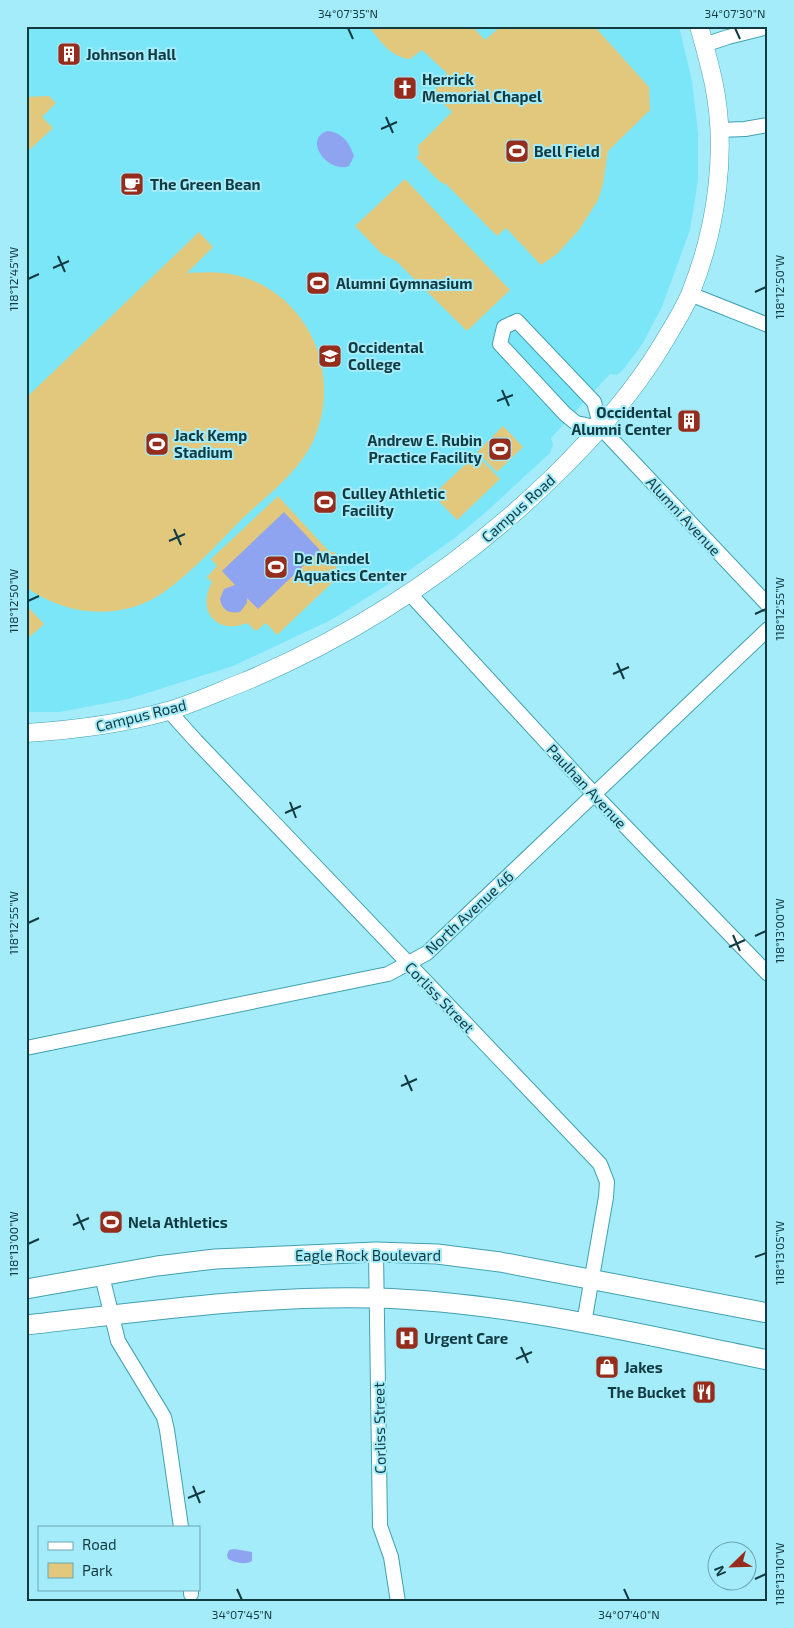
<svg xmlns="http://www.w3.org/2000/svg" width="794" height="1628" font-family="'Exo 2',sans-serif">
  <rect width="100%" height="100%" fill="#a5ecfa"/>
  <path fill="#7ce6f9" d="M26 26H679L692 81 698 132V180L690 230 662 307 643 343 623 370 617 375 610 374 551 438 553 445 550 453 485 513 456 537 400 577 331 620 233 666 128 699 60 712H26Z"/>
  <path fill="#e1c87d" d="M372 26H472L485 40 501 26H594L649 87 650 110 608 151 603 184 598 200 579 230 557 254 541 265 506 228 497 236 447 185 439 181 416 157 419 155 418 146 452 112C437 97 428 91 447 73L422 50 410 59C391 57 382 43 370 28Z
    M49 96 56 103 42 117 53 128 26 153V97Z
    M405 179 510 290 467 331 396 261 382 254 355 226Z
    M199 232 213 247 187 273C206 272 224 271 243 277 310 298 342 375 314 439 300 471 269 494 244 517 218 543 188 577 158 596 117 621 64 615 26 587V398Z
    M503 426 523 447 497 472 477 452Z
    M476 454 500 479 457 520 433 495Z
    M278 496 323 545 329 551 336 553 335 561 337 569 330 572 334 581 277 635 266 623 256 631 247 623C217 635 196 611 212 582L207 577 217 566 211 559Z
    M26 605 44 624 26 640Z"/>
  <path fill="#8fa4f0" d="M327 131C342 132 350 143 354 156L349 166C327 174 303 139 327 131Z
    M284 512 320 550 258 609 247 598V603L240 612C229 614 222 610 220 599L224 589 235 585 222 571Z
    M234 1549 252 1552V1561C245 1565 236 1563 228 1559L227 1555 229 1550Z"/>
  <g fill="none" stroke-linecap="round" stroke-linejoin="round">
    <g stroke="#41a0b1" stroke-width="16">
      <path id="minor" d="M704 45 728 37 768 27
        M719 130 745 129 768 125
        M690 294 768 325
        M517 321 594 402 601 428 576 423 565 414 500 344 504 327Z
        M601 428 768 605
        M410 594 595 795 768 974
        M169 711 196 741 600 1164 607 1182 606 1197 584 1323
        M26 1048 388 974 427 953 768 629
        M376 1252 380 1526 391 1557 398 1602
        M102 1276 118 1341 164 1417 167 1430 181 1527
        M191 1589V1594"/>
    </g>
    <g stroke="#41a0b1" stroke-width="19">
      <path id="tertiary" d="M26 733C74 730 122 724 168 711 195 703 220 691 246 681 362 632 462 565 553 477 594 437 632 395 662 345 672 328 684 310 691 292 717 227 728 148 713 80 709 62 704 44 699 26"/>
    </g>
    <g stroke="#41a0b1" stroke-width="21">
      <path id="secondary" d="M26 1289 157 1266 215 1259 376 1252 437 1254 500 1262 768 1313
        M26 1325C142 1312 259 1295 376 1298 508 1302 639 1334 768 1360"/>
    </g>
    <use href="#minor" stroke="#fff" stroke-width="14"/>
    <use href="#tertiary" stroke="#fff" stroke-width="18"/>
    <use href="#secondary" stroke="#fff" stroke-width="19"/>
  </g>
  <path fill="none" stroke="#123a41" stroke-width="2" d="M348 28 353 39M735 28 740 39M386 117 393 133M381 129 397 122M58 256 65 272M53 268 69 261M28 279 39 274M755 292 766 287M502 390 509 406M497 401 513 395M174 529 181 545M169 541 185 534M28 601 39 596M755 614 766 609M617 663 624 679M613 674 629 667M290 802 296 818M285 813 301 806M28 923 39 918M733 935 740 951M755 936 766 931M729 947 745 940M405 1075 412 1091M401 1086 417 1079M77 1214 84 1230M73 1225 89 1218M28 1244 39 1239M755 1257 766 1253M521 1347 528 1363M516 1359 532 1352M193 1486 200 1503M188 1498 205 1491M755 1579 766 1574M237 1589 242 1600M624 1589 629 1600"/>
  <defs>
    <g id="building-square" transform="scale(1.25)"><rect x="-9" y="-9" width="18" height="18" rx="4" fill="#962c1c" stroke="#a5ecfa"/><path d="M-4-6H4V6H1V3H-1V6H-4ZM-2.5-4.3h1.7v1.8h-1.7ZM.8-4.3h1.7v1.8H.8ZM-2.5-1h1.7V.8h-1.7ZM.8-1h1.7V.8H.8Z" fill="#fff"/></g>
    <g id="church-square" transform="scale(1.25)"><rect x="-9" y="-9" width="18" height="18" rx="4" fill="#962c1c" stroke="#a5ecfa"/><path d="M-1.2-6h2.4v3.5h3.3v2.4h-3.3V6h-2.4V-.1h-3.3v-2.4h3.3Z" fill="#fff"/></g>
    <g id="stadium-square" transform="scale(1.25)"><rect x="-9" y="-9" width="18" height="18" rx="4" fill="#962c1c" stroke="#a5ecfa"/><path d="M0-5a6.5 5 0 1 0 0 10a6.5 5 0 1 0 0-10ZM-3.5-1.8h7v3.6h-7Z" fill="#fff"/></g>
    <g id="cafe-square" transform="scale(1.25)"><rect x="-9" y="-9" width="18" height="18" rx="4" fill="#962c1c" stroke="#a5ecfa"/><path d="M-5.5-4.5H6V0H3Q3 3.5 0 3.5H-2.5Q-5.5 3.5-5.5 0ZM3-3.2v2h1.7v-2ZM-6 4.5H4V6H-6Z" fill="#fff"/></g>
    <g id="university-square" transform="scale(1.25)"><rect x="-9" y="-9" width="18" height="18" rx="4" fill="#962c1c" stroke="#a5ecfa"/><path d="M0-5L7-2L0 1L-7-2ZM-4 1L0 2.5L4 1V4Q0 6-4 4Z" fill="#fff"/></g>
    <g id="hospital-square" transform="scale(1.25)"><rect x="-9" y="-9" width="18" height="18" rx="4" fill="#962c1c" stroke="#a5ecfa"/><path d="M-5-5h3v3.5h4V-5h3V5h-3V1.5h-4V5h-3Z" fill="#fff"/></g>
    <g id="shop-square" transform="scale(1.25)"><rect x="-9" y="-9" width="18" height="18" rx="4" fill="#962c1c" stroke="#a5ecfa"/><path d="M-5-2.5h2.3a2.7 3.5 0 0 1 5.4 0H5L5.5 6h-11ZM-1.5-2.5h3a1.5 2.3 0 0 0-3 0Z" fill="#fff"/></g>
    <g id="restaurant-square" transform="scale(1.25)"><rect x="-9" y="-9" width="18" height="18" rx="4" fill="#962c1c" stroke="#a5ecfa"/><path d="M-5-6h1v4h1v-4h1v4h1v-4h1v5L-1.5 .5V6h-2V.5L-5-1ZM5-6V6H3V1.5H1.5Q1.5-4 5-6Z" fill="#fff"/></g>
  </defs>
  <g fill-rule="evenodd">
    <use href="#building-square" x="69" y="54"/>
    <use href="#church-square" x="405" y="88"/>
    <use href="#stadium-square" x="517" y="151"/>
    <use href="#cafe-square" x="132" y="184"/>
    <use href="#stadium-square" x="318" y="283"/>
    <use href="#university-square" x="330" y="356"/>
    <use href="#building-square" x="689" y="421"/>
    <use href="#stadium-square" x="157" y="444"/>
    <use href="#stadium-square" x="500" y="449"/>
    <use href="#stadium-square" x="325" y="502"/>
    <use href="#stadium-square" x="276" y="567"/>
    <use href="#stadium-square" x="111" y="1222"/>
    <use href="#hospital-square" x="407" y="1338"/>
    <use href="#shop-square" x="607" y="1367"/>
    <use href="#restaurant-square" x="704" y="1392"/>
  </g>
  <g text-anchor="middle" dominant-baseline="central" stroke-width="4" stroke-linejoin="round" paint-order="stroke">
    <g font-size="15" font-weight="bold" fill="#123a41" stroke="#a5ecfa" text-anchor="start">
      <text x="86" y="54">Johnson Hall</text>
      <text x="422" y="79">Herrick<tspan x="422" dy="17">Memorial Chapel</tspan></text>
      <text x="534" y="151">Bell Field</text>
      <text x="150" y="184">The Green Bean</text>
      <text x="336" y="283">Alumni Gymnasium</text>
      <text x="348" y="347">Occidental<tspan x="348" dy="17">College</tspan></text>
      <text x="672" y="412" text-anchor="end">Occidental<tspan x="672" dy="17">Alumni Center</tspan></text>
      <text x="174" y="435">Jack Kemp<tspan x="174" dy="17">Stadium</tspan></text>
      <text x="482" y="440" text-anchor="end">Andrew E. Rubin<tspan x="482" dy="17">Practice Facility</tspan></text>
      <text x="342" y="493">Culley Athletic<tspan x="342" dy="17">Facility</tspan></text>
      <text x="294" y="558">De Mandel<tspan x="294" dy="17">Aquatics Center</tspan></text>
      <text x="128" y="1222">Nela Athletics</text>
      <text x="424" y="1338">Urgent Care</text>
      <text x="624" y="1367">Jakes</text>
      <text x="686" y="1392" text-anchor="end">The Bucket</text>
    </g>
    <g font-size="15" fill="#123a41" stroke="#a5ecfa">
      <text transform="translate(518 508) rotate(-42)">Campus Road</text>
      <text transform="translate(684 516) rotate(47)">Alumni Avenue</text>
      <text transform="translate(141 715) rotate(-14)">Campus Road</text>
      <text transform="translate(587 786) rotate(47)">Paulhan Avenue</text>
      <text transform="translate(469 912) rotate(-43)">North Avenue 46</text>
      <text transform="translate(440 997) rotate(46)">Corliss Street</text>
      <text x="368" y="1255">Eagle Rock Boulevard</text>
      <text transform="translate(379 1428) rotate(-91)">Corliss Street</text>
    </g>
  </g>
  <rect width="794" height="1628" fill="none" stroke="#a5ecfa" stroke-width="55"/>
  <rect x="38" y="1526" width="162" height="65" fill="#a5ecfa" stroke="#6aa5b0"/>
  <rect x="48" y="1542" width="25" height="8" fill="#ffffff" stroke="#6aa5b0"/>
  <text x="82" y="1550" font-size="15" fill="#123a41">Road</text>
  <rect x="48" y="1563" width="25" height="15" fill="#e1c87d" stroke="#6aa5b0"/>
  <text x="82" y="1576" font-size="15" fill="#123a41">Park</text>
  <g transform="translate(732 1566) rotate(247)"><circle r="24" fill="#a5ecfa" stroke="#6aa5b0"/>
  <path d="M0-4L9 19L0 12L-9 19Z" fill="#962c1c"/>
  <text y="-8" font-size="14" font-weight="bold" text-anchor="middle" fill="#123a41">N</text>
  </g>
  <rect x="28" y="28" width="738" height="1572" fill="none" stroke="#123a41" stroke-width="2"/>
  <g font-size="12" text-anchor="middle" fill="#123a41">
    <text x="348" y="18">34°07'35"N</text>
    <text x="735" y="18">34°07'30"N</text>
    <text transform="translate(14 279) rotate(-90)" y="4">118°12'45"W</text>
    <text transform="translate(780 287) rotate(-90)" y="4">118°12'50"W</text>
    <text transform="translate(14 601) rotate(-90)" y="4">118°12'50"W</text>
    <text transform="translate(780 609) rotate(-90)" y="4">118°12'55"W</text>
    <text transform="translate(14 923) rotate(-90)" y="4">118°12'55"W</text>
    <text transform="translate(780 931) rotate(-90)" y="4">118°13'00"W</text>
    <text transform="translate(14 1244) rotate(-90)" y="4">118°13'00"W</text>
    <text transform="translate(780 1253) rotate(-90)" y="4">118°13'05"W</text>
    <text transform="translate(780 1574) rotate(-90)" y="4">118°13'10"W</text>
    <text x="242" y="1619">34°07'45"N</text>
    <text x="629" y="1619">34°07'40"N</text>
  </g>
</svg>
